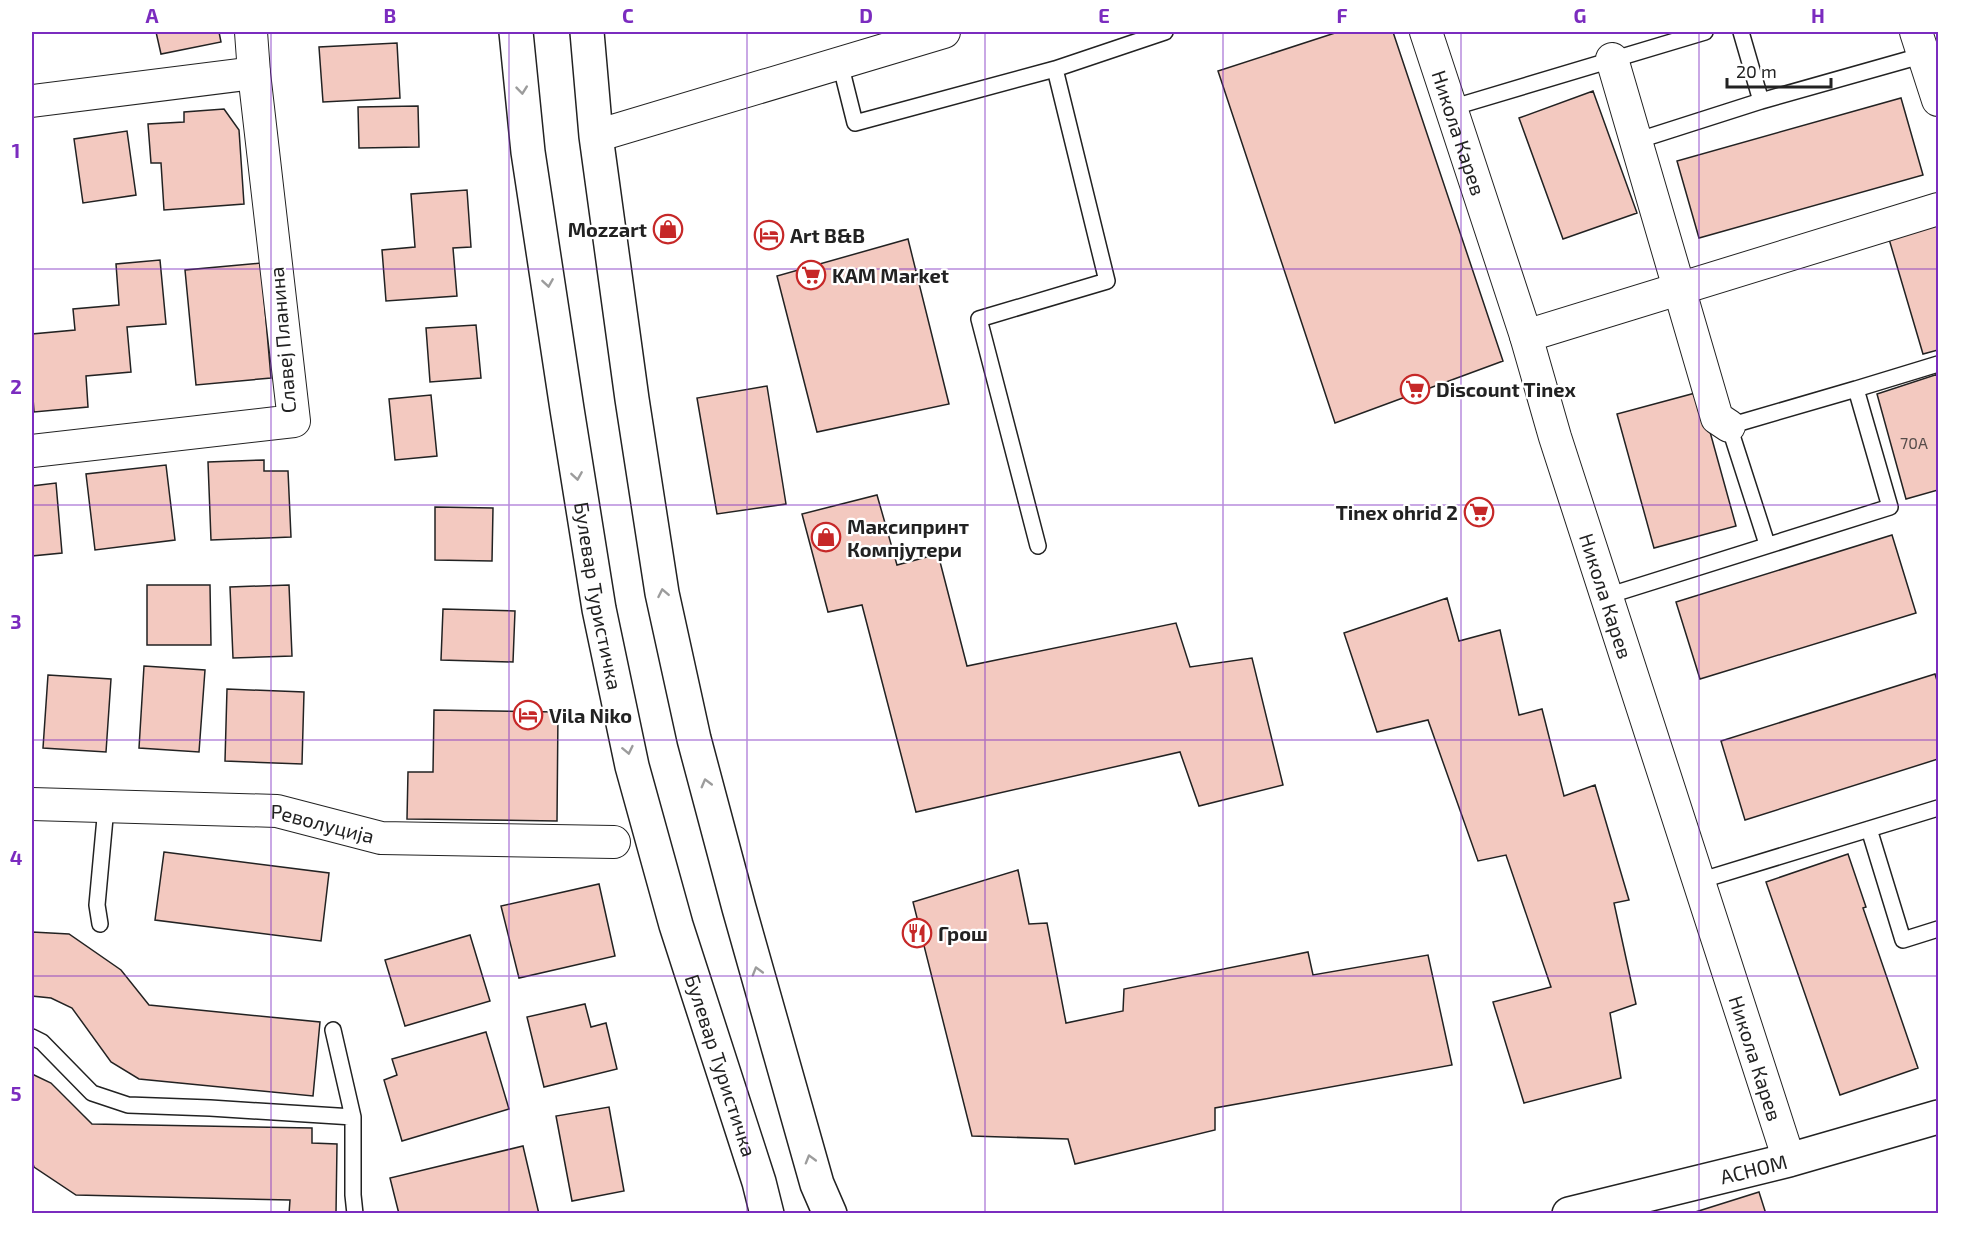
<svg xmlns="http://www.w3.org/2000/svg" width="1970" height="1245" font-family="'Exo 2',sans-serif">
  <rect width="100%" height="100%" fill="#fff"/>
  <path fill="#f3c9c0" stroke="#222" stroke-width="1.5" d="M156 32H219L221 42 161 54Z
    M1338 32H1393L1503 361 1335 423 1218 71Z
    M397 43 400 98 323 102 319 47Z
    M1593 91 1637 213 1563 239 1519 118Z
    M1901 98 1923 175 1699 238 1677 161Z
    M418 106 419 147 359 148 358 107Z
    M224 109 239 130 244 204 164 210 161 163H151L148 124 184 122V112Z
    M127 131 136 195 83 203 74 139Z
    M467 190 471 247 453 248 457 296 386 301 382 250 415 247 411 194Z
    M1938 223V350L1923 354 1889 239Z
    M908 239 949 404 817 432 777 276Z
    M160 260 166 324 127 327 131 372 86 376 88 407 34 412 32 384V334L75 330 73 309 119 305 116 264Z
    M261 263 271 378 196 385 185 270Z
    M476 325 481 378 430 382 426 328Z
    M1938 374V490L1906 499 1877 394Z
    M767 386 786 504 717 514 697 398Z
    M1699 392 1736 526 1654 548 1617 414Z
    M431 395 437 456 395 460 389 399Z
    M264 460V471H288L291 537 211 540 208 462Z
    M166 465 175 540 95 550 86 474Z
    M56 483 62 553 32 556 33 572H32V486Z
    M877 495 897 565 938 554 967 666 1176 623 1190 667 1252 658 1283 785 1199 806 1180 752 916 812 862 605 828 612 802 514Z
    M435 507 493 508 492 561 435 560Z
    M1892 535 1916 613 1700 679 1676 602Z
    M147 585H210L211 645H147Z
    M289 585 292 656 233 658 230 587Z
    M1447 598 1459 641 1500 630 1519 715 1542 709 1564 796 1595 785 1629 900 1614 903 1636 1004 1610 1013 1621 1078 1524 1103 1493 1002 1551 987 1506 855 1478 861 1428 720 1377 732 1344 633Z
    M443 609 515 611 513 662 441 660Z
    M144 666 205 670 199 752 139 748Z
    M1935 674 1938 684V759L1745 820 1721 741Z
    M48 675 111 679 106 752 43 748Z
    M227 689 304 692 302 764 225 761Z
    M434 710 558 712 557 821 407 819 408 772H433Z
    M164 852 329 873 321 941 155 920Z
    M1848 854 1866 907 1863 908 1918 1068 1840 1095 1766 882Z
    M1018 870 1029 924 1047 923 1066 1023 1123 1011 1124 989 1308 952 1313 975 1428 955 1452 1065 1215 1108V1130L1075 1164 1068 1139 972 1136 913 902Z
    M599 884 615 956 519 978 501 906Z
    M32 932 69 934 121 970 149 1005 320 1022 313 1096 139 1079 111 1062 72 1008 51 998 32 996Z
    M470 935 490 1001 405 1026 385 960Z
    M585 1004 591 1027 606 1023 617 1069 544 1087 527 1017Z
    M486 1032 509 1109 402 1141 384 1080 397 1075 392 1059Z
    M32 1074 51 1083 92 1124 312 1128V1143L337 1144 336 1214H289L290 1200 76 1195 34 1167 32 1161Z
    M609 1107 624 1191 572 1201 556 1116Z
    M523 1146 539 1214H399L390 1178Z
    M1759 1192 1766 1214H1689Z"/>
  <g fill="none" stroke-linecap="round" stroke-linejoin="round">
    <g stroke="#222" stroke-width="18">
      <path id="lane" d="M1741 32 1761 101 1924 55
        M840 63 855 123 1055 69 1165 32
        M1451 108 1705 32
        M1636 141 1761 101
        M1767 544 1729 426 1856 389
        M1038 546 979 319 1107 281 1055 69
        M1607 596 1890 507 1856 389 1938 364
        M1869 829 1903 940 1938 929
        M1699 881 1938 808
        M100 924 97 905 106 807
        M333 1030 353 1117V1195L355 1214
        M32 1037 42 1042 92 1093 128 1105 210 1108 353 1117"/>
    </g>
    <g stroke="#222" stroke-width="34">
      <g id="street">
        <path id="s1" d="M1426 32 1526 336 1555 437 1789 1160"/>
        <path d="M1916 32 1938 100"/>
        <path d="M1612 59 1717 418 1729 426"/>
        <path d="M32 101 254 73"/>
        <path d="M596 136 944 32"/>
        <path d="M1526 336 1938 209"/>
        <path d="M32 451 294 421 254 73 251 32"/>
        <path id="s2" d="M32 804 277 811 381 838 614 842"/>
      </g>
    </g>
    <g stroke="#222" stroke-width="36">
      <g id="secondary">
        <path id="s3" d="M516 32 528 152 567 409 599 609 632 766 676 925 759 1182 767 1214"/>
        <path d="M587 32 596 136 632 399 662 593 694 739 739 908 817 1184 830 1214"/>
        <path id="s4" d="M1569 1214 1789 1160 1938 1117"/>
      </g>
    </g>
    <use href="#lane" stroke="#fff" stroke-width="15"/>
    <use href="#street" stroke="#fff" stroke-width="32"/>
    <use href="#secondary" stroke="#fff" stroke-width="33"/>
  </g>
  <defs><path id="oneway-chevron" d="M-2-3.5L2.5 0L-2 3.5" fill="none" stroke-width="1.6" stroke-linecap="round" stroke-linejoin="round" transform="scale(1.5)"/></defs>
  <g stroke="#9c9c9c">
    <use href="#oneway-chevron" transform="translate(522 90) rotate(84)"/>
    <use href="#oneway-chevron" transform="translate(548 283) rotate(81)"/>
    <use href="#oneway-chevron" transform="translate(577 476) rotate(81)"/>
    <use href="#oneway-chevron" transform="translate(663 593) rotate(-101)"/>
    <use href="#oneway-chevron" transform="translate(628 750) rotate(78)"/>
    <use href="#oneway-chevron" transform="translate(706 783) rotate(-105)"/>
    <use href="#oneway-chevron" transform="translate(757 971) rotate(-106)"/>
    <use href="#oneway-chevron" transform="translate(810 1159) rotate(-106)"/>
  </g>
  <path fill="none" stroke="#7b2cbf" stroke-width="1.5" stroke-opacity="0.55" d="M271 32V1214M509 32V1214M747 32V1214M985 32V1214M1223 32V1214M1461 32V1214M1699 32V1214M32 269H1938M32 505H1938M32 740H1938M32 976H1938"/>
  <defs>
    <g id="shop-ring" transform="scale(1.5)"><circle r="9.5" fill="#fff" stroke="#c62828" stroke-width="1.5"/><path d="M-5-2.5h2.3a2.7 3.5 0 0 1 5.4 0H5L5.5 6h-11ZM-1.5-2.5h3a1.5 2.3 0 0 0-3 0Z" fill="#c62828"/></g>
    <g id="hotel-ring" transform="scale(1.5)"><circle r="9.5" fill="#fff" stroke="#c62828" stroke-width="1.5"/><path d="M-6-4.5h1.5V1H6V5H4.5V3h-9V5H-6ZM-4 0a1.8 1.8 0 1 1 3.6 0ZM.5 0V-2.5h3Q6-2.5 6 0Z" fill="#c62828"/></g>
    <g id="supermarket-ring" transform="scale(1.5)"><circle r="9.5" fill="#fff" stroke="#c62828" stroke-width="1.5"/><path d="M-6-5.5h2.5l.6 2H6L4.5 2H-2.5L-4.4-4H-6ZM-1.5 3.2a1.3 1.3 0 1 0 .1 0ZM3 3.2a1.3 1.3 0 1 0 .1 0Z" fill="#c62828"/></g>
    <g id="restaurant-ring" transform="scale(1.5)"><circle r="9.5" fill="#fff" stroke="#c62828" stroke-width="1.5"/><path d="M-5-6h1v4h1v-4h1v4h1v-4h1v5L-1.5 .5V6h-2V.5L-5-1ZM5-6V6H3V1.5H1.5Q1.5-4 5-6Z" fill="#c62828"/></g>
  </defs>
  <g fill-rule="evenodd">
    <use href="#shop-ring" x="668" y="229"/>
    <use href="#hotel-ring" x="769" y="235"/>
    <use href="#supermarket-ring" x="811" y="275"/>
    <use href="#supermarket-ring" x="1415" y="389"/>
    <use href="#supermarket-ring" x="1479" y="512"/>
    <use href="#shop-ring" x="826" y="537"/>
    <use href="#hotel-ring" x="528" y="715"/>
    <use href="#restaurant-ring" x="917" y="933"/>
  </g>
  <g text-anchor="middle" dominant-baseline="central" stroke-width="4.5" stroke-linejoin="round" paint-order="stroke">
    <g font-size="16" fill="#564c4a">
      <text x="1914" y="442">70А</text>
    </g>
    <g font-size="20" fill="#222" stroke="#fff">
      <text stroke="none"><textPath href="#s1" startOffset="106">Никола Карев</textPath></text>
      <text transform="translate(282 340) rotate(-95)">Славеј Планина</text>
      <text stroke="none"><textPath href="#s3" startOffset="570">Булевар Туристичка</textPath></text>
      <text stroke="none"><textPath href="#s1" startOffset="592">Никола Карев</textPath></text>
      <text stroke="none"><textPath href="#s2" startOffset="292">Револуција</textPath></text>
      <text stroke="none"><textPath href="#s1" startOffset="1078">Никола Карев</textPath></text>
      <text stroke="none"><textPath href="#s3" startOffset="1056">Булевар Туристичка</textPath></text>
      <text stroke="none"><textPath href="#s4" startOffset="190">АСНОМ</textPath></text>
    </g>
    <g font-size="20" font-weight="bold" fill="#222" stroke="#fff" text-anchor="start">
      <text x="647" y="229" text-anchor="end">Mozzart</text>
      <text x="790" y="235">Art B&amp;B</text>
      <text x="832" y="275">KAM Market</text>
      <text x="1436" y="389">Discount Tinex</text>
      <text x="1458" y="512" text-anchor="end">Tinex ohrid 2</text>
      <text x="847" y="526">Максипринт<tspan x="847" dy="23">Компјутери</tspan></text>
      <text x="549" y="715">Vila Niko</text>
      <text x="938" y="933">Грош</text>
    </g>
  </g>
  <rect width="1970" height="1245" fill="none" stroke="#ffffff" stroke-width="66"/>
  <path d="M1727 78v9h104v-9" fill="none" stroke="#222222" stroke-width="3"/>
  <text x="1736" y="78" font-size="18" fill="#222222" stroke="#ffffff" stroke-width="4.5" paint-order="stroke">20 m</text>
  <rect x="33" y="33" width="1904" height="1179" fill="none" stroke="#7b2cbf" stroke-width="2"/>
  <g font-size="20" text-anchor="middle" font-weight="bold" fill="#7b2cbf">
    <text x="152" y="23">A</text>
    <text x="390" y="23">B</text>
    <text x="628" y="23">C</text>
    <text x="866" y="23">D</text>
    <text x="1104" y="23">E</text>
    <text x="1342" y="23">F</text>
    <text x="1580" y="23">G</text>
    <text x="1818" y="23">H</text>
    <text x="16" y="158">1</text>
    <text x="16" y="394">2</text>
    <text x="16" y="629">3</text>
    <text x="16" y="865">4</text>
    <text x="16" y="1101">5</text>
  </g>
</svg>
